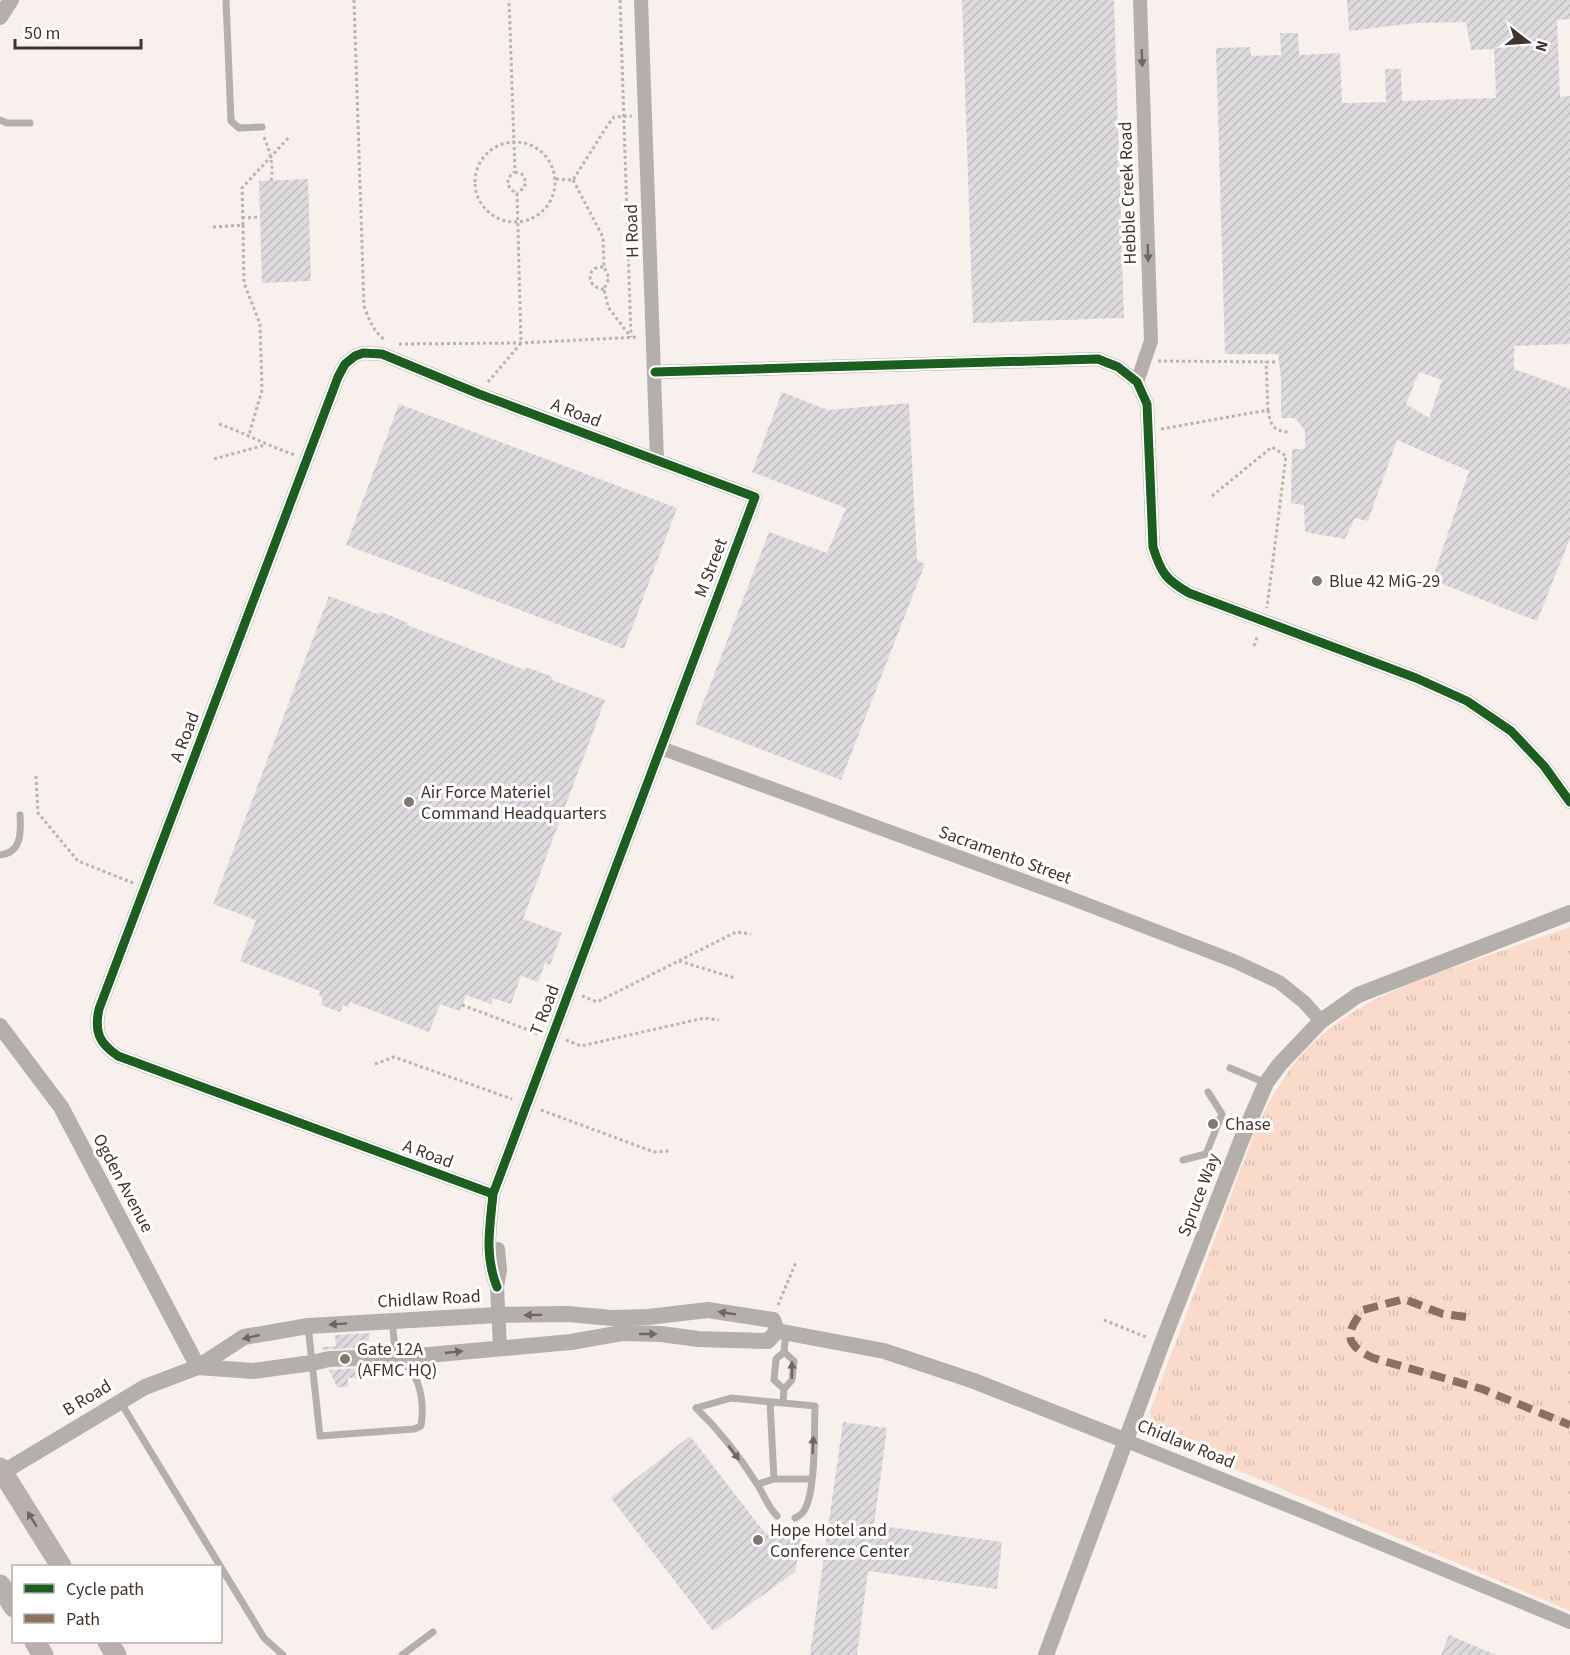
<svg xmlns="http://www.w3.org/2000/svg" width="1570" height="1655" font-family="'Source Sans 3',sans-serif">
  <defs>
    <pattern id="grass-tufts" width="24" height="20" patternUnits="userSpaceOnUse" patternTransform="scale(1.5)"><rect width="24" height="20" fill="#fadbca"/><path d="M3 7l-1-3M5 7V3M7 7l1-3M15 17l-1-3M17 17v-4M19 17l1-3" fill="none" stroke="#d8bdae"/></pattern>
    <pattern id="building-hatch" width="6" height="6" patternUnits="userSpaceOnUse" patternTransform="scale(1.5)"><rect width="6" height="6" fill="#dedbdf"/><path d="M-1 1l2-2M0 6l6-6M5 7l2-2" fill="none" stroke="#c0bdc0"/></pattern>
  </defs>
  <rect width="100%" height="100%" fill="#f8f0ec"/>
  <path fill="url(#grass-tufts)" d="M1570 927V1611L1162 1438 1153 1430 1150 1411 1255 1131C1268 1102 1284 1074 1306 1050 1349 1004 1408 984 1466 963 1501 951 1535 939 1570 927Z"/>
  <path fill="url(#building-hatch)" fill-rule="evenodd" d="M962 0H1114L1124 318 973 323Z
    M1347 0H1570V19L1557 20 1560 97 1570 96V344L1514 346V369L1570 389V538L1537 621 1432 580 1469 471 1397 440 1368 521 1355 518 1345 539 1305 532 1304 505 1291 503 1292 449H1305V431L1295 418H1281V378L1278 354H1225L1216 48 1250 47 1251 56 1281 55 1280 33H1298L1299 55 1340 53 1342 103 1386 102 1385 69H1401L1402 101 1496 98 1494 49 1471 50 1466 22 1416 23 1349 31ZM1419 372 1442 380 1429 418 1406 404Z
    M308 179 311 281 262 283 259 181Z
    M782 392 828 410 909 403 917 560 925 564 841 780 695 724 769 532 827 553 846 508 752 472Z
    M399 404 677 508 624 649 346 545Z
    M329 596 380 615 381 612 389 615 408 623 407 625 525 670 526 667 534 670 553 677 552 680 605 700 523 919 562 933 550 965 545 963 538 982 521 976 511 1004 493 998 491 1004 466 995 460 1011 440 1004 429 1032 350 1002 348 1007 343 1005 340 1012 321 1005 323 998 319 996 320 991 240 961 256 920 213 904Z
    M370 1333 367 1347 323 1350 322 1347 336 1346 335 1335Z
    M363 1368 361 1378H348V1387H337L329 1370Z
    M843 1422 887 1428 874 1525 1002 1542 997 1589 868 1571 857 1655H810Z
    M690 1436 765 1533 801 1538 795 1572 713 1631 611 1498Z
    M1449 1635 1496 1655H1441Z"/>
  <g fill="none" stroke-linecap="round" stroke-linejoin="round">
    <path stroke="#bab4b0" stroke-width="3" stroke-dasharray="3 3" stroke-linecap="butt" d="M354 0 364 306C369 319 373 331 384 339
      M620 0 631 337
      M264 137C270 152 274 165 271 181
      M475 182a40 40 0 1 1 80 0a40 40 0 1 1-80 0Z
      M515 172 522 174 526 182 524 188 517 193
      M556 179 573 180 607 126 614 117 632 116
      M573 180 603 237 604 267 609 278 604 289 608 307 630 336
      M242 218 260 217
      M243 225 242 188 290 136
      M213 227 243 225 244 283 260 324 262 390 249 435
      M604 289C586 289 585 265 604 267
      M399 344 521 343 638 337
      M1158 361 1278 362
      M488 382 521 343 517 193 513 191 507 184 511 174 515 172 509 0
      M1268 410C1270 424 1273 431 1288 432
      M219 424C245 433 268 446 295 455
      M1161 429 1268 410 1266 361
      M214 459 265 445
      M1212 496 1272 447 1286 456 1267 608
      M1254 646 1258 635
      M36 776 38 813 78 861 133 883
      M679 961 735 978
      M582 996 597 1002 736 932 751 934
      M462 1005 539 1034
      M566 1040 581 1046 704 1018 719 1020
      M375 1064 394 1057 512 1099
      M541 1110 654 1152 670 1151
      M778 1305 796 1262
      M1104 1320 1146 1337"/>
    <path stroke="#b5afab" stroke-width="7" d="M226 0 231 121 239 128 262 127
      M0 120 7 123H30
      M0 855C22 853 21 831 20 815
      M1230 1068 1266 1083
      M1183 1160 1206 1154 1222 1114 1208 1092
      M308 1326 320 1436 414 1429 421 1426C424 1409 422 1383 410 1370 406 1365 400 1361 396 1357L392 1321
      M784 1389 774 1380 776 1359 784 1352 786 1333
      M770 1402 774 1479
      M121 1403 264 1638 283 1655
      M783 1403 784 1389 792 1380 794 1361 784 1352
      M696 1408 731 1398 815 1406C814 1432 816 1488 805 1509 803 1514 799 1516 795 1518
      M696 1408C719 1430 740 1457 757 1484 764 1495 768 1507 777 1516
      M758 1484 774 1479H811
      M402 1655 433 1632"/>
    <path stroke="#b5afab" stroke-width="14" d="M641 0 657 461
      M655 372 1098 359 1118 367 1137 382 1147 404 1153 547C1161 573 1166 580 1189 593L1416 678 1467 701 1511 731 1544 766 1570 802
      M1137 382 1151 341 1140 0
      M661 748 1065 896 1234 961 1279 982 1304 1002 1321 1021
      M493 1194 118 1056C99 1043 94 1032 99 1009L338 377 345 364 355 356 363 353 382 354 479 394 755 497 493 1194C490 1227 484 1255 497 1287
      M498 1249 500 1270 497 1287 500 1347
      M1124 1440 1314 1516 1570 1622"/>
    <path stroke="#b5afab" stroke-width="16" d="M0 17 11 0
      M0 1026 61 1107 198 1367
      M777 1331 884 1351 974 1381 1124 1440
      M198 1367 253 1371 312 1363 329 1359 417 1356 571 1342 622 1333 661 1334 698 1339 768 1341 777 1331
      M0 1474 145 1387 198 1367 244 1337 308 1326 498 1315 568 1314 612 1318 648 1317 708 1310 773 1320 777 1331
      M1046 1655 1162 1343 1241 1141 1266 1083 1280 1064 1321 1021 1358 995 1570 913"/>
    <path stroke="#b8b0ac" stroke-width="21" d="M0 1468 61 1566
      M0 1585 14 1607
      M35 1642 43 1655
      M108 1642 116 1655"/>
    <path stroke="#8d6e63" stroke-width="8" stroke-dasharray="15 8" stroke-linecap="butt" d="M1466 1317 1443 1314 1404 1299 1363 1310C1345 1334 1344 1344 1373 1358L1482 1389 1570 1425"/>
    <g stroke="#fff" stroke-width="13">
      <path id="cycleway" d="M655 372 1098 359 1118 367 1137 382 1147 404 1153 547C1161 573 1166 580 1189 593L1416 678 1467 701 1511 731 1544 766 1570 802
        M493 1194 118 1056C99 1043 94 1032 99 1009L338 377 345 364 355 356 363 353 382 354 479 394 755 497 493 1194C490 1227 484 1255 497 1287"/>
    </g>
    <use href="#cycleway" stroke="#1b5e20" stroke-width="9"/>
  </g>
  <defs><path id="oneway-solid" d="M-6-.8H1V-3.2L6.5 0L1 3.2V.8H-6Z" transform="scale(1.5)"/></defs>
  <g fill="#70655f">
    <use href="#oneway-solid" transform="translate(1142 58) rotate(88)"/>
    <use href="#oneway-solid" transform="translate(1148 253) rotate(88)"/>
    <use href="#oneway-solid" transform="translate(727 1313) rotate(-171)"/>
    <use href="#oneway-solid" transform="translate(533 1315) rotate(179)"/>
    <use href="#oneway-solid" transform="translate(338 1324) rotate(176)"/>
    <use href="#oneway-solid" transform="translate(648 1334)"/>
    <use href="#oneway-solid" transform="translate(251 1337) rotate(167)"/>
    <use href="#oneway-solid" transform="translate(454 1352) rotate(-6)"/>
    <use href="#oneway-solid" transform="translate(792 1370) rotate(-90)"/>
    <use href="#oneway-solid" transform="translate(813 1445) rotate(-87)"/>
    <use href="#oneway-solid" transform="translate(734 1453) rotate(53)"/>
  </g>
  <use fill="#716660" href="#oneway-solid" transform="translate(32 1519) rotate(-122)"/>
  <g fill="#827670" stroke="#fff" stroke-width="2">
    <circle cx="1317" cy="581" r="6"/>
    <circle cx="409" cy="802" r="6"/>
    <circle cx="1213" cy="1124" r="6"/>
    <circle cx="345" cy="1359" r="6"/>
    <circle cx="758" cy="1540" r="6"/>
  </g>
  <g text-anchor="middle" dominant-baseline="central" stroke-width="6" stroke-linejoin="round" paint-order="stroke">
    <g font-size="18" fill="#42342d" stroke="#fff">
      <text transform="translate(1128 193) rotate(-92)">Hebble Creek Road</text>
      <text transform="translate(632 231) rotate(-92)">H Road</text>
      <text transform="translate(576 413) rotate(21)">A Road</text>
      <text transform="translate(711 568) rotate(-69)">M Street</text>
      <text transform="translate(185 737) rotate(-69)">A Road</text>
      <text transform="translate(1005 855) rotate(20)">Sacramento Street</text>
      <text transform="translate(545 1010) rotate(-69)">T Road</text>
      <text transform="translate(428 1154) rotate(20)">A Road</text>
      <text transform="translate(123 1183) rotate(62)">Ogden Avenue</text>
      <text transform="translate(1199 1195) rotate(-69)">Spruce Way</text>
      <text transform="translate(429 1299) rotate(-3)">Chidlaw Road</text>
      <text transform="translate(87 1398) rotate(-31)">B Road</text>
      <text transform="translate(1186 1444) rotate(22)">Chidlaw Road</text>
    </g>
    <g font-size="18" fill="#42342d" stroke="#fff" text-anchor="start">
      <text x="1329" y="581">Blue 42 MiG-29</text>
      <text x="421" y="792">Air Force Materiel<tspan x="421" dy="21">Command Headquarters</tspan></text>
      <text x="1225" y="1124">Chase</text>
      <text x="357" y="1349">Gate 12A<tspan x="357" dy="21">(AFMC HQ)</tspan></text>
      <text x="770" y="1530">Hope Hotel and<tspan x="770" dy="21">Conference Center</tspan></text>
    </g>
  </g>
  <rect x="12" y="1565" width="210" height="78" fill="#ffffff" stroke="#b3aeab" stroke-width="1.5"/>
  <rect x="24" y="1584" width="30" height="9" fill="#1b5e20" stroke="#b3aeab" stroke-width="1.5"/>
  <text x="66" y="1595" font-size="18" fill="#42342d">Cycle path</text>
  <rect x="24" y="1614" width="30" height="9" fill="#8d6e63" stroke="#b3aeab" stroke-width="1.5"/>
  <text x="66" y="1625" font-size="18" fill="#42342d">Path</text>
  <g transform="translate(1528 42) rotate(107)" stroke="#ffffff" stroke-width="4.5" paint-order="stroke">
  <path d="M0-4.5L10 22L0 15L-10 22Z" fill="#42342d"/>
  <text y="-9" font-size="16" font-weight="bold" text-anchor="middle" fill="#42342d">N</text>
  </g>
  <path d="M15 39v9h126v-9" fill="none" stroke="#42342d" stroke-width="3"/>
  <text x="24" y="39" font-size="18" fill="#42342d" stroke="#ffffff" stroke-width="4.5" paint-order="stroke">50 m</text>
</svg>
